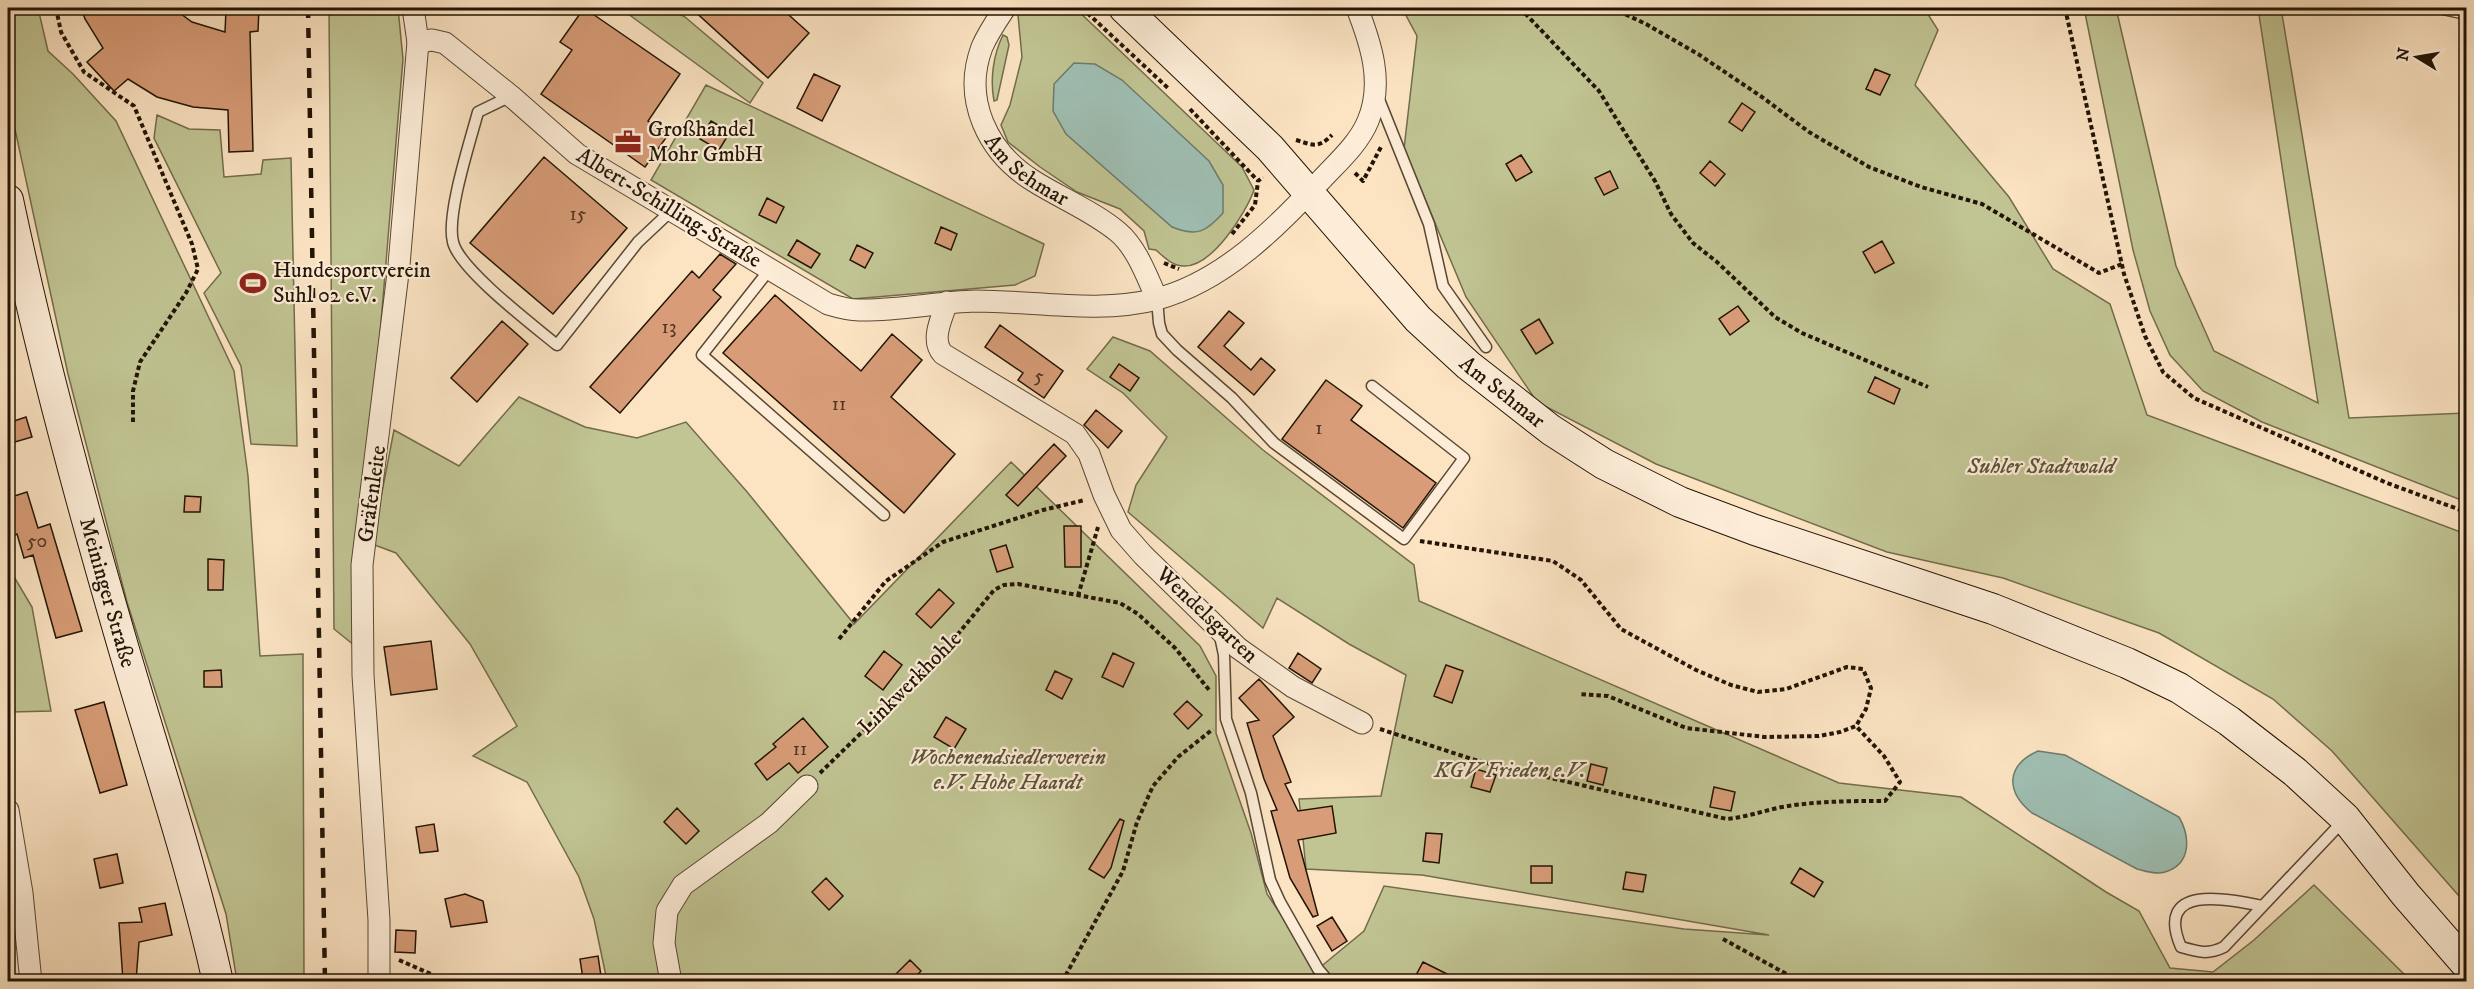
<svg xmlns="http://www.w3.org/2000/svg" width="2474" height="989" font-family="'IM FELL DW Pica',serif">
  <rect width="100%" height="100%" fill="#fce4c3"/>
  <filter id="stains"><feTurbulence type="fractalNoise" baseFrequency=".00333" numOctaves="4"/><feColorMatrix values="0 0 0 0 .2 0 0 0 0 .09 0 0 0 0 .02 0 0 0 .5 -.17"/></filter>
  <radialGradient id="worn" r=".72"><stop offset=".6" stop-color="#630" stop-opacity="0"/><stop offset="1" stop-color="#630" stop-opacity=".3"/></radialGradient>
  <path fill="#c1c493" stroke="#726c4c" stroke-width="1.5" d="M8 8H38L48 51 73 74 116 121 234 371 248 476 260 656 303 654 304 981H237L226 914 127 602 68 374 8 97Z
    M329 8H398L403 59 354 645 334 629Z
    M620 8H668L685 17 763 83 750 103Z
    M1026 8H1075L1242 167 1254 190C1246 213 1212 267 1184 266 1172 266 1164 257 1156 250L1149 249 1144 231 1120 209 1077 192 1040 167 1008 142 1001 125 1010 105 1022 57 1018 15Z
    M1402 8H1924L1938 30 1915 85 2009 197 2053 269 2110 304 2147 415 2466 534V904L2332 751 2273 699 2159 633 2003 578 1887 552 1656 464 1537 402 1466 297 1404 149 1417 36Z
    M2084 8H2116L2176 266 2214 351 2318 403 2258 8H2281L2349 418 2466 413V502L2262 422 2203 391 2170 355 2150 311 2133 250Z
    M1003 35 1007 37 1009 45 997 100 994 101C990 80 993 55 1003 35Z
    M706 85 1044 244 1035 276 1015 285 853 299 651 180Z
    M157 115 189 129 220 130 224 177 261 174 263 160 291 158 297 446 251 444 241 366 204 293 221 273 154 138Z
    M1113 337 1150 351 1263 450 1414 565 1419 601 1839 783 1961 797 2106 892 2139 911 2170 968 2213 972 2254 940 2314 885 2411 981H607L594 919 579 877 527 782 473 756 517 726 470 644 396 553 372 544 394 430 459 466 519 397 585 427 637 438 686 422 748 493 854 624 1011 462 1200 646 1216 676V733L1251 833 1267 894 1318 969 1364 931 1384 886 1684 929 1769 935 1422 875 1306 869 1299 799 1381 796 1406 675 1349 644 1277 598 1263 628 1128 512 1136 485 1167 437 1123 393 1087 369Z
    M8 559 13 575 32 607 51 711 11 712 8 699Z"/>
  <path fill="#9fbfb3" stroke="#6d7b6d" stroke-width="1.5" d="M1074 63 1095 64 1122 80 1209 161 1223 185V213C1206 232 1197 237 1172 227L1066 134 1053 111 1054 84Z
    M2038 751 2065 755 2179 817C2190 836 2192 864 2165 872 2156 875 2146 871 2137 869L2032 813C2006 792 2005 766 2038 751Z"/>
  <path fill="#d89d78" stroke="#221405" stroke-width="1.5" d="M81 8H173L192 22 225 32 226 10 259 8 258 31 250 32 253 151 229 152 228 110 193 107 157 97 128 79 114 91 87 62 103 48 85 19Z
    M584 8 680 74 648 121 668 135 645 167 541 94 572 50 560 42Z
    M691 8H781L809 33 768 78Z
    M1875 69 1890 75 1880 95 1866 89Z
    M814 74 840 86 822 121 797 108Z
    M1742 103 1755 112 1742 131 1729 122Z
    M711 121 730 132 719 150 700 139Z
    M1521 155 1532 172 1516 181 1506 164Z
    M544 157 627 228 553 314 470 243Z
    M1710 161 1725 174 1715 186 1700 173Z
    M1610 171 1618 188 1604 195 1595 178Z
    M767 198 784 207 776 223 759 215Z
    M941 227 957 234 951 250 935 243Z
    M797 240 820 254 811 268 788 255Z
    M1882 241 1894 263 1875 273 1863 252Z
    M857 245 873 253 865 268 850 260Z
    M720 254 736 264 713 290 721 297 620 413 590 387 692 271 699 278Z
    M775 295 861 371 892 334 922 360 891 397 955 454 904 513 723 353Z
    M1738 306 1749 321 1730 335 1719 319Z
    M1229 311 1244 323 1224 346 1251 370 1261 358 1275 370 1254 395 1198 347Z
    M1539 319 1553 343 1536 354 1521 330Z
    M502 321 528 344 477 402 451 378Z
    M1000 325 1063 371 1044 398 1018 380 1023 373 985 347Z
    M1119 364 1139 378 1130 391 1110 377Z
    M1875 377 1900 389 1894 404 1868 392Z
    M1326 380 1362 406 1351 420 1436 483 1403 528 1282 439Z
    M1096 410 1122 431 1108 448 1084 425Z
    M26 417 32 437 8 444V423Z
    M1054 444 1066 456 1018 506 1006 495Z
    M27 492 38 528 50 524 82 631 56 638 33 555 24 558 17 534 12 536 8 521V498Z
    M185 496 201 497 200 512H184Z
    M1064 526H1081V567H1065Z
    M1006 545 1013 567 997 572 990 550Z
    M208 559 224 560 223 590H208Z
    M939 589 954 603 931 628 916 614Z
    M431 641 437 689 391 695 384 647Z
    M884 651 902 665 883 690 865 676Z
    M1113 653 1134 663 1123 687 1102 677Z
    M1298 653 1321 669 1312 683 1289 668Z
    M1446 665 1463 671 1452 703 1434 696Z
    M221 670 222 687H204V671Z
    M1055 671 1072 679 1062 699 1046 690Z
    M1259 679 1294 717 1273 736 1291 782 1285 784 1298 811 1332 806 1336 833 1298 840 1318 915 1313 917 1290 878 1271 811 1277 810 1264 779 1247 723 1259 720 1239 698Z
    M1187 701 1202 715 1188 729 1174 714Z
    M104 702 127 785 100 793 75 710Z
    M946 717 966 729 954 749 934 737Z
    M803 718 828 747 798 773 789 763 767 780 755 764 776 747 773 744Z
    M1591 764 1607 768 1603 785 1587 781Z
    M1476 769 1496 775 1490 792 1471 787Z
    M1714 787 1735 792 1731 811 1710 807Z
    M677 808 699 831 686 844 664 822Z
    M1120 819 1124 821 1111 868 1104 878 1089 869Z
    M434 824 438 851 420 853 416 827Z
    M1426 833 1442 834 1439 863 1423 861Z
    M117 854 123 883 100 888 94 859Z
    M1531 866H1552V883H1531Z
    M1800 868 1823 882 1814 897 1791 883Z
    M1626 872 1646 875 1643 892 1623 889Z
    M826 878 843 896 829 910 812 892Z
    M465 894 483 901 487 922 451 927 445 899Z
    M165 903 172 935 139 942 136 981H123L119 923 142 922 139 908Z
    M1332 917 1347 941 1332 951 1317 926Z
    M396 930 416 931 415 953 395 952Z
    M598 956 601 976 583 979 580 959Z
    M910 960 921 971 911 981H889Z
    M1423 962 1461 981H1413Z"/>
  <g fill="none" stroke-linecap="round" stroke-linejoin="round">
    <g stroke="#584834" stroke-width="13">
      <path id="service" d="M2438 8 2466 14
        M511 96 478 112C470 142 446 215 453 242 459 269 534 326 557 345L638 242 672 210
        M1378 97 1429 224 1443 286 1486 347
        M770 269 702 355 884 515
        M1157 299 1159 323 1162 334 1177 350 1232 398 1274 443 1404 539 1464 458 1372 386
        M1220 636 1224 655 1226 719 1251 793 1270 880 1280 902 1318 969 1329 982
        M2262 906C2226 898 2154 884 2181 947 2198 952 2208 955 2224 947L2345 819"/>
    </g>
    <g stroke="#584834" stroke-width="23">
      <g id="minor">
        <path id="s1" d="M1005 8C997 20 988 33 982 47 962 100 988 152 1032 180 1060 198 1093 211 1118 232 1137 248 1147 277 1157 299"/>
        <path d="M418 42 432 40 445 43 511 96 577 154 828 304C838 307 849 310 859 310 898 311 937 302 976 301 1035 301 1099 314 1157 299 1225 281 1276 227 1323 178 1339 161 1359 143 1368 121 1384 83 1371 44 1357 8"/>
        <path d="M947 302C942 318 930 340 943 354L1075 434 1089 454 1104 495 1121 530 1143 555 1238 648 1293 687 1362 723"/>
        <path d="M8 810 22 893 31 982"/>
        <path d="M379 982V920L363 675 362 565 399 265 418 42 413 8"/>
        <path d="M671 982 664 943 667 911 683 885 769 823 807 786"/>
      </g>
    </g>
    <g stroke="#221405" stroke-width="32">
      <g id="secondary">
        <path id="s2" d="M1124 8 1270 148 1418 319 1468 365 1551 430 1604 464 1680 502 1755 530 1993 609 2127 663 2179 688 2229 721 2295 772 2345 818 2406 895 2466 964"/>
        <path id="s3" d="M8 200C39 347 78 492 120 636 153 751 192 864 218 982"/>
      </g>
    </g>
    <path stroke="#221405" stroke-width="4" stroke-dasharray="4.5 3" stroke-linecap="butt" d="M56 8 61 32 84 72 134 106 192 244 198 269 186 293 140 362 133 391V422
      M1082 8 1169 89
      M1520 8 1599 91 1655 181 1671 214 1693 243 1717 262 1775 317 1802 333 1928 387
      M1612 8 1646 24 1698 54 1762 97 1809 132 1869 167 1921 187 1982 204 2099 273 2122 264
      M2065 8 2124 274 2145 336 2163 372 2194 398 2387 483 2466 512
      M1190 109 1258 181
      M1296 140C1313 145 1318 149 1332 135
      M1355 173 1363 181 1381 147
      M1232 234 1255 205 1258 181 1263 177
      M1164 263 1179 269
      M1420 541 1553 561 1581 580 1621 629 1696 670 1731 685 1758 692 1786 689 1847 667 1863 669 1871 688 1866 709 1856 726 1840 732 1819 736 1765 737 1686 728 1608 696 1579 694
      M1078 596 1098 527
      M839 639 886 581 943 542 1043 510 1085 500
      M1380 729 1478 761 1727 819C1746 817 1763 811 1782 807 1816 801 1850 801 1885 801L1900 782 1884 756 1856 726
      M820 773 940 656 994 590 1004 585 1018 584 1120 603 1138 614 1175 648 1210 691
      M1723 939 1801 982
      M399 960 449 982
      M1062 982 1123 871 1137 822 1153 786 1178 757 1213 729"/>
    <use href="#service" stroke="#fdedd8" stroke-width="10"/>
    <use href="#minor" stroke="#fdedd8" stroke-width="21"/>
    <use href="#secondary" stroke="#fdedd8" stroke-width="30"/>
    <path stroke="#221405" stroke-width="4.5" stroke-dasharray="10 10" stroke-linecap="butt" d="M308 8 325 982"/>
  </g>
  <defs>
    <g id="office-bare" transform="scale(2.07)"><path d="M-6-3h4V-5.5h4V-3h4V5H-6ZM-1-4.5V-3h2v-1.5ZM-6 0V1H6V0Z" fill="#8f2418" stroke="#fdedd8" stroke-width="2.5" paint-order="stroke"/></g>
    <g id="stadium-bare" transform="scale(2.07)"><path d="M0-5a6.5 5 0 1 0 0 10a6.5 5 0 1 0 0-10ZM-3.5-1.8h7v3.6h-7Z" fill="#8f2418" stroke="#fdedd8" stroke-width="2.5" paint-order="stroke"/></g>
  </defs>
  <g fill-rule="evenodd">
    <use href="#office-bare" x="628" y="142"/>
    <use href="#stadium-bare" x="253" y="283"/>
  </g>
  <g text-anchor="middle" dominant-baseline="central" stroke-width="4.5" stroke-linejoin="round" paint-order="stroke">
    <g font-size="20" fill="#503622">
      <text x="578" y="214">15</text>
      <text x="669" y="327">13</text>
      <text x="1039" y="376">5</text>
      <text x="839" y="404">11</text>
      <text x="1319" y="428">1</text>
      <text x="37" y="541">50</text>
      <text x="800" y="749">11</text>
    </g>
    <g font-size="22" fill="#221405" stroke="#fdedd8" text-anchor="start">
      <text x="648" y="129">Großhandel<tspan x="648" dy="25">Mohr GmbH</tspan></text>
      <text x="273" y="270">Hundesportverein<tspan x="273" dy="25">Suhl 02 e.V.</tspan></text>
    </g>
    <g font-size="22" fill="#221405" stroke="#fdedd8">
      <text stroke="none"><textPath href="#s1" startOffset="189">Am Sehmar</textPath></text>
      <text transform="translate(669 208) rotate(31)">Albert-Schilling-Straße</text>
      <text stroke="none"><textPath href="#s2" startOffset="540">Am Sehmar</textPath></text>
      <text transform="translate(372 494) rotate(-82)">Gräfenleite</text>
      <text stroke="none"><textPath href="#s3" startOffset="405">Meininger Straße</textPath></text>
      <text transform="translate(1207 615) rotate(43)">Wendelsgarten</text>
      <text transform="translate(910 683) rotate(-45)">Linkwerkhohle</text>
    </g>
    <g font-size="22" font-style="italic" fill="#5a5237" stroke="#fdedd8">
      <text x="2041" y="466">Suhler Stadtwald</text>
      <text x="1008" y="757">Wochenendsiedlerverein<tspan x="1008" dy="25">e.V. Hohe Haardt</tspan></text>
      <text x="1510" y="770">KGV Frieden e.V.</text>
    </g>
  </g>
  <rect width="2474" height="989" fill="none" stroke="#fce4c3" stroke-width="30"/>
  <rect x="9" y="9" width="2456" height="971" fill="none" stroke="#221405" stroke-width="3"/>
  <rect x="15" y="15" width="2444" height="959" fill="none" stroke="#221405" stroke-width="1.5"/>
  <g transform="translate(2417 57) rotate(281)" stroke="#fdedd8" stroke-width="4.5" paint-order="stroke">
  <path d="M0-4.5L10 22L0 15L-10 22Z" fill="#221405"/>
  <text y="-9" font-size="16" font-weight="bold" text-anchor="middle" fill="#221405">N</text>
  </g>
  <rect width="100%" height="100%" filter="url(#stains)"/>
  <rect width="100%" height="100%" fill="url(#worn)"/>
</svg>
